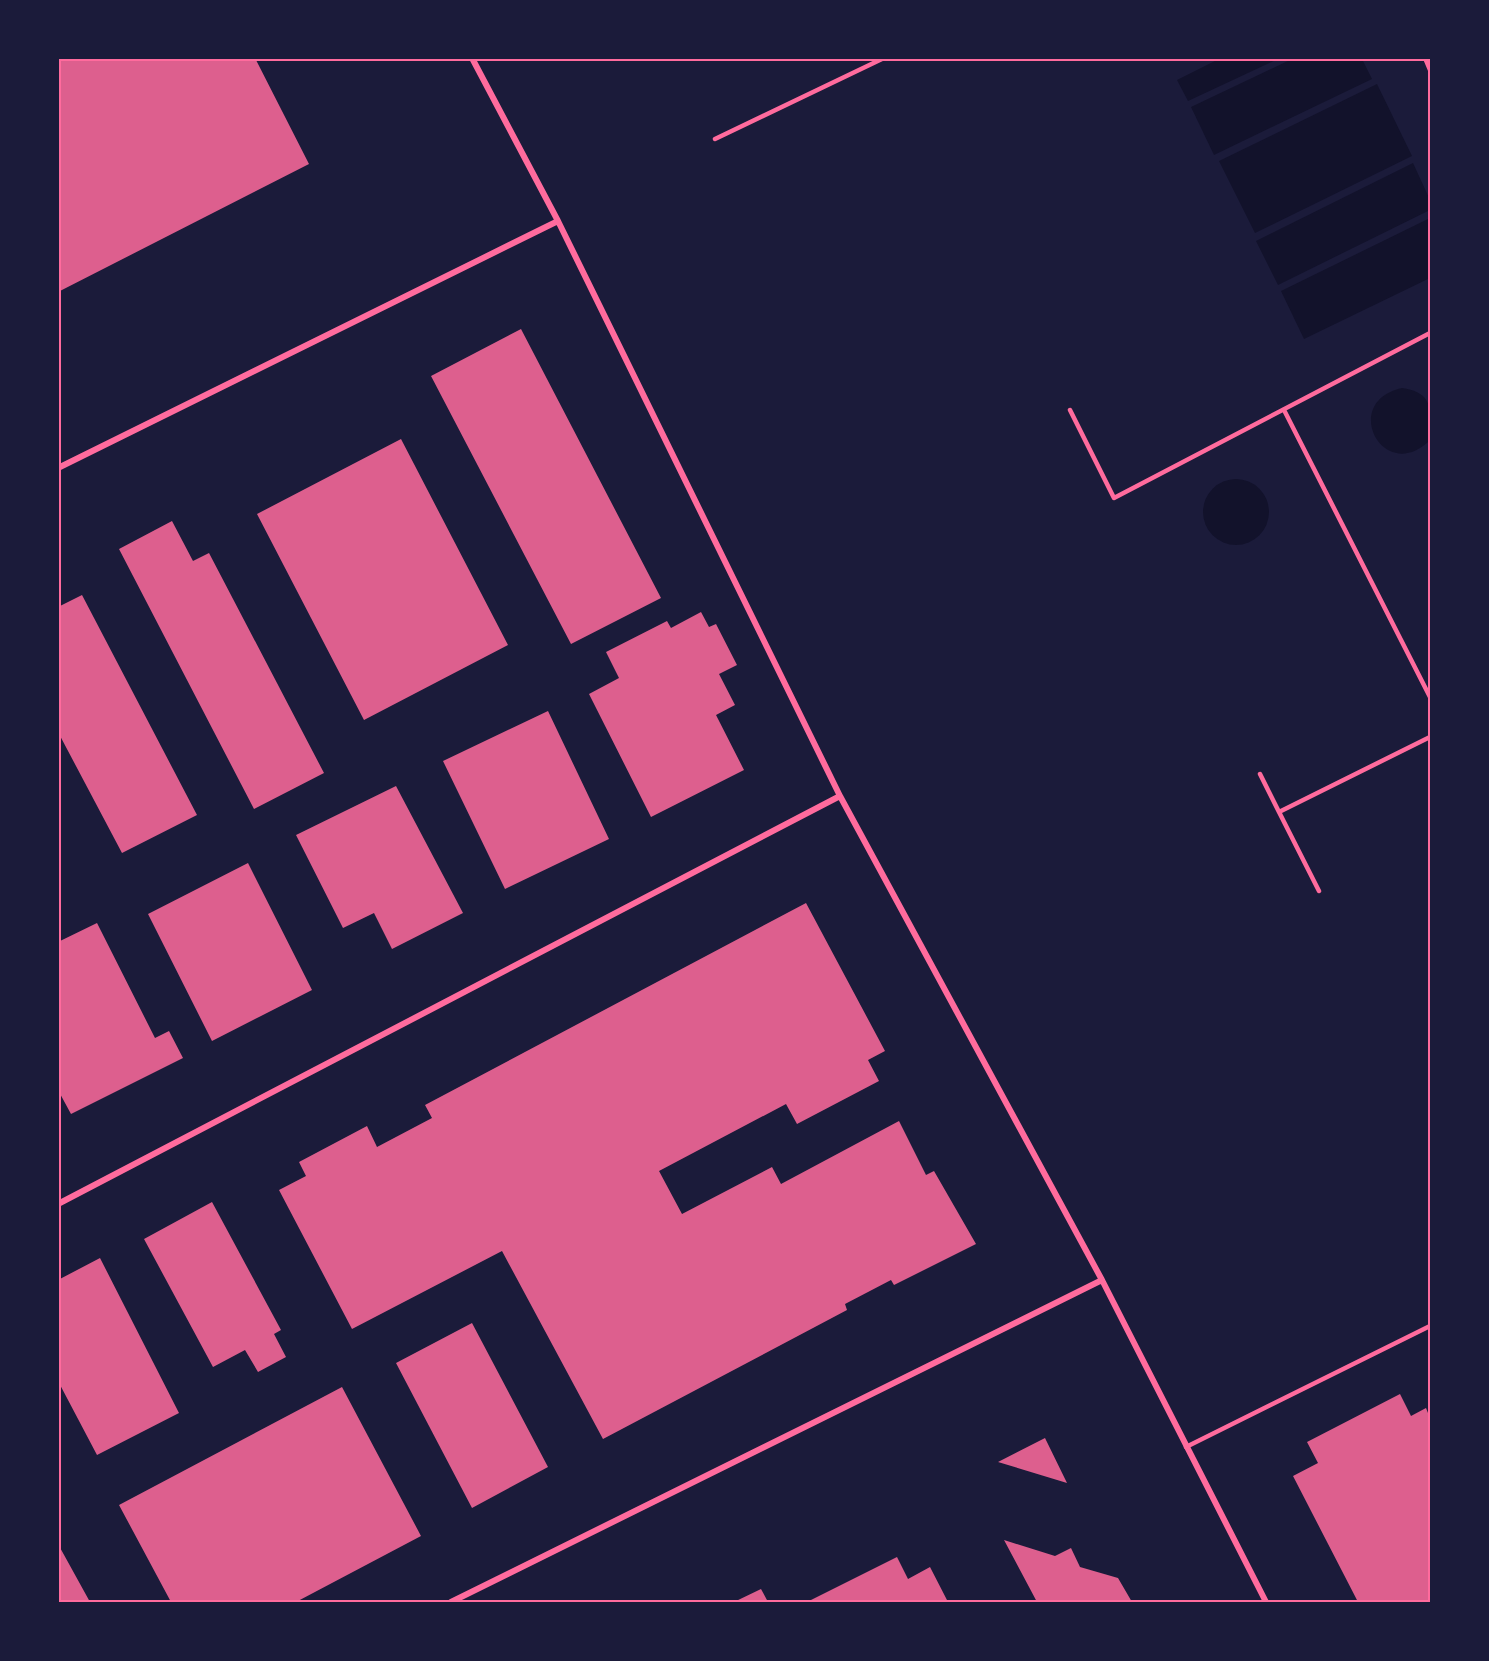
<svg xmlns="http://www.w3.org/2000/svg" width="1489" height="1661" font-family="'Noto Sans',sans-serif">
  <rect width="100%" height="100%" fill="#1b1b3a"/>
  <path fill="#12122b" d="M1221 58H1278V59L1188 101 1177 80Z
    M1292 59H1362L1372 79 1214 155 1191 107Z
    M1377 84 1412 156 1255 233 1219 161Z
    M1413 163 1430 200V210L1278 285 1256 241Z
    M1430 218V278L1304 339 1281 291Z
    M1402 388C1436 393 1430 412 1430 440 1384 486 1339 402 1402 388Z
    M1203 512a33 33 0 1 1 66 0a33 33 0 1 1-66 0Z"/>
  <path fill="#dd5f8e" d="M58 58H255L309 164 58 292Z
    M521 329 661 598 571 644 431 376Z
    M401 439 508 645 364 720 257 514Z
    M172 521 193 561 209 553 324 773 254 809 119 549Z
    M82 595 197 815 122 853 58 732V607Z
    M701 612 709 627 716 624 737 665 719 674 735 705 716 715 744 770 651 817 589 694 619 678 606 652 667 621 671 628Z
    M548 711 609 839 505 889 443 761Z
    M396 786 463 913 392 949 374 913 343 928 296 835Z
    M248 863 312 990 212 1041 148 914Z
    M806 903 885 1051 868 1060 879 1081 797 1124 786 1104 659 1171 682 1214 772 1167 781 1184 899 1121 926 1175 934 1171 976 1244 894 1285 891 1280 845 1304 847 1310 603 1439 502 1251 352 1329 279 1190 306 1176 299 1162 367 1126 377 1147 432 1118 425 1105Z
    M97 923 155 1038 169 1031 183 1058 71 1114 58 1090V942Z
    M212 1202 281 1330 274 1334 286 1357 258 1372 245 1350 213 1367 144 1239Z
    M100 1258 179 1413 97 1455 58 1381V1280Z
    M472 1323 548 1467 472 1508 396 1363Z
    M342 1387 421 1536 296 1602H171L119 1505Z
    M1400 1394 1411 1416 1426 1408 1430 1418V1602H1358L1293 1476 1318 1463 1307 1442Z
    M1045 1438 1067 1483 998 1462Z
    M1004 1540 1055 1556 1071 1548 1080 1567 1118 1578 1132 1602H1037Z
    M58 1544 90 1602H58Z
    M897 1557 908 1579 930 1567 948 1602H807Z
    M761 1589 768 1602H734Z"/>
  <g fill="none" stroke-linecap="round" stroke-linejoin="round">
    <path stroke="#ff6b9d" stroke-width="4.5" d="M1425 58 1430 70
      M715 139 884 58
      M1070 410 1114 498 1430 333
      M1284 410 1430 697
      M1260 774 1279 812
      M1319 891 1279 812 1430 737
      M1186 1447 1430 1326"/>
    <path stroke="#ff6b9d" stroke-width="6" d="M472 58 558 221 840 796 1102 1280 1266 1602
      M58 468 558 221
      M58 1204 840 796
      M451 1602 1102 1280"/>
  </g>
  <rect width="1489" height="1661" fill="none" stroke="#1b1b3a" stroke-width="120"/>
  <rect x="60" y="60" width="1369" height="1541" fill="none" stroke="#ff6b9d" stroke-width="2"/>
</svg>
